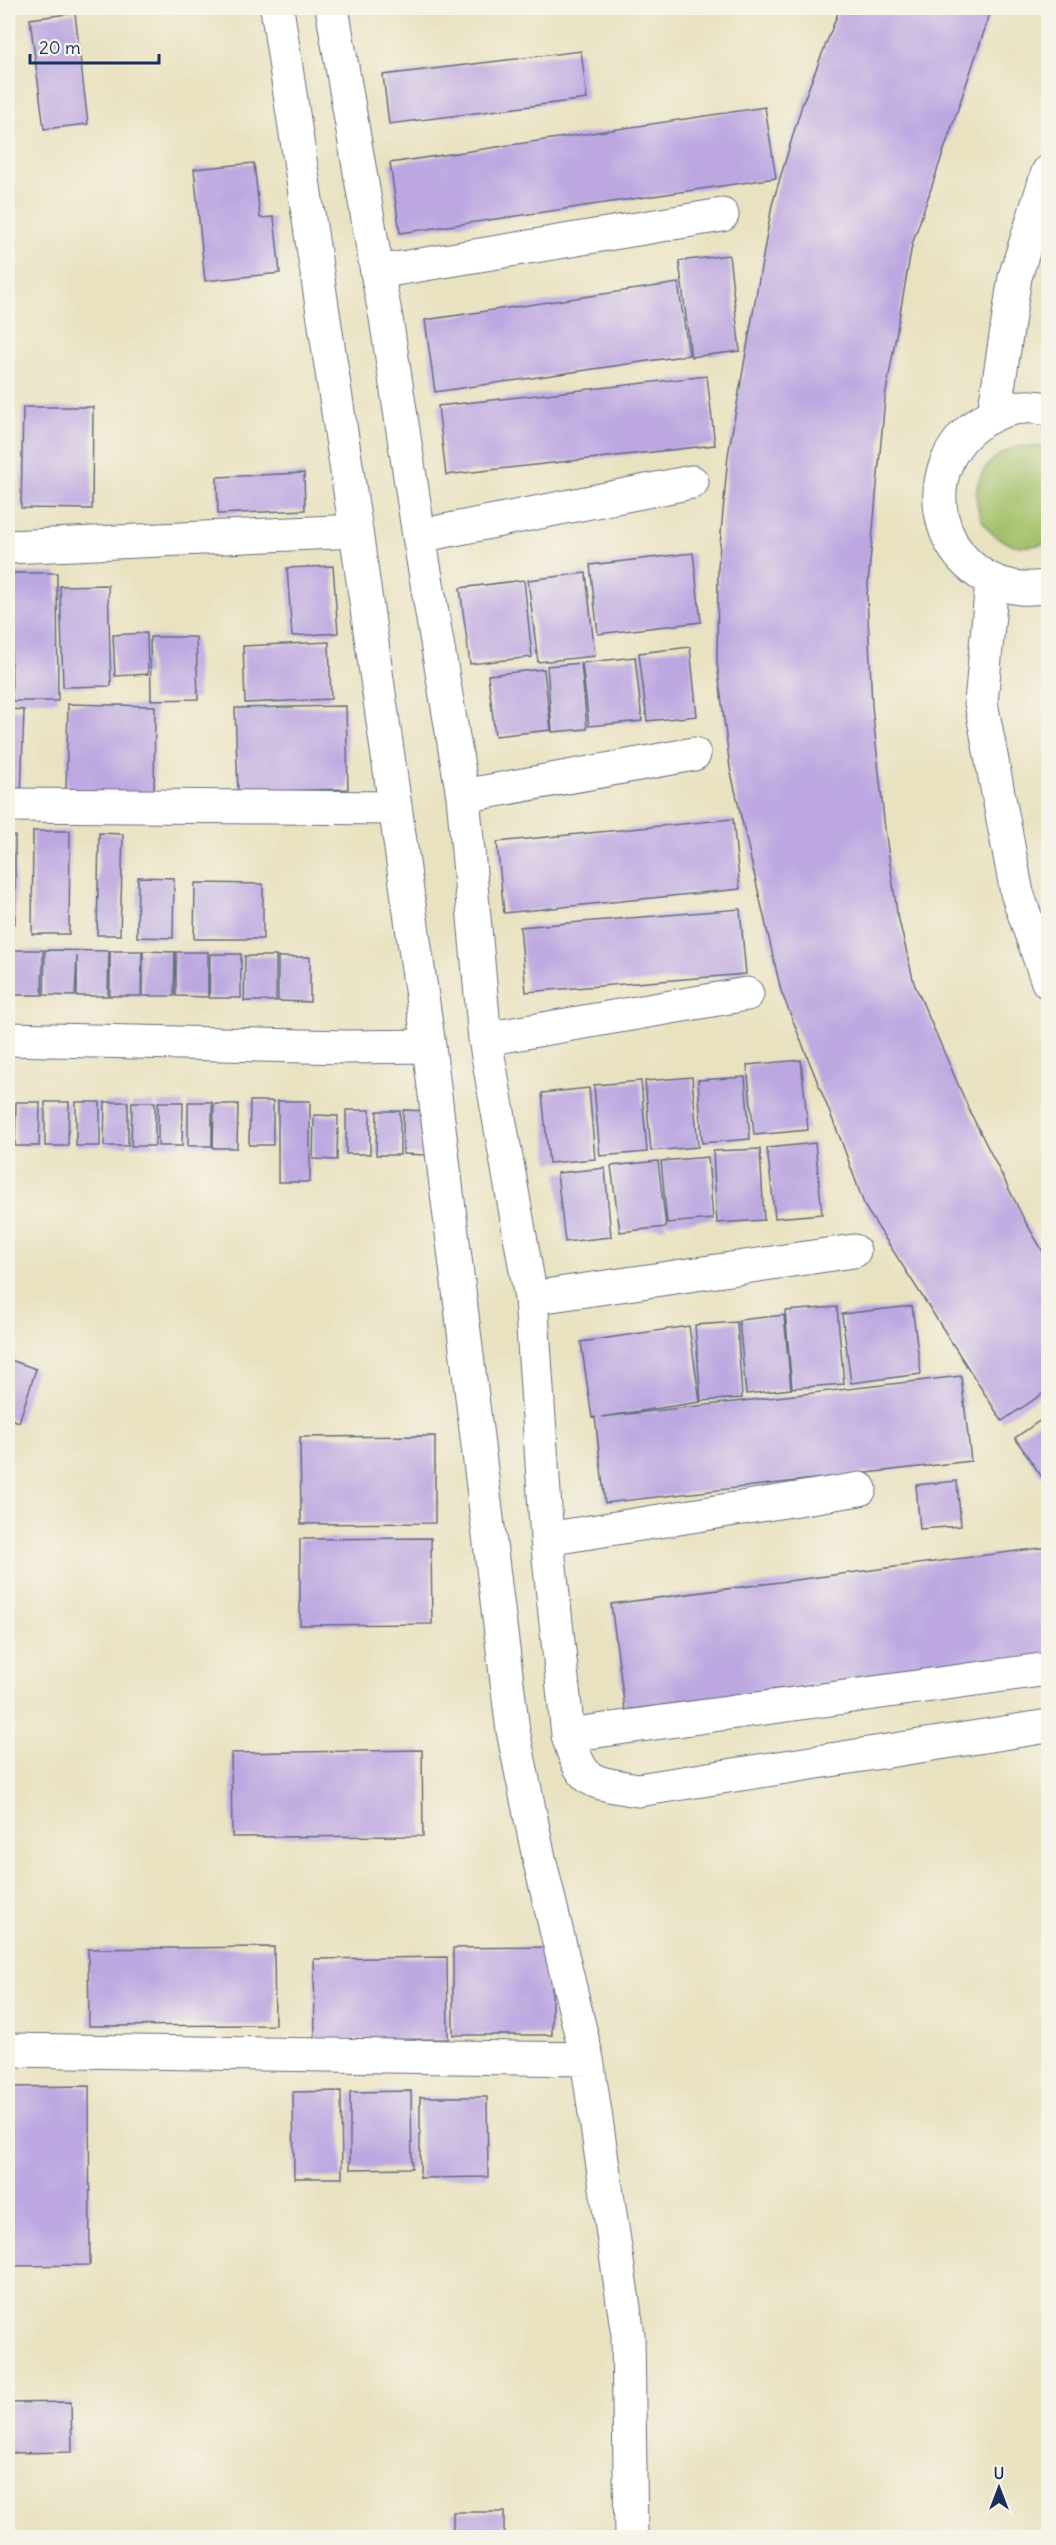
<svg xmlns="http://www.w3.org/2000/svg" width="1056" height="2545" font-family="Delius,sans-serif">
  <rect width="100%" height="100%" fill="#f7f3e8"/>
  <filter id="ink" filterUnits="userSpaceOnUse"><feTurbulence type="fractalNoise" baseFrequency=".0167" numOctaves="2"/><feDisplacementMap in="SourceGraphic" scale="12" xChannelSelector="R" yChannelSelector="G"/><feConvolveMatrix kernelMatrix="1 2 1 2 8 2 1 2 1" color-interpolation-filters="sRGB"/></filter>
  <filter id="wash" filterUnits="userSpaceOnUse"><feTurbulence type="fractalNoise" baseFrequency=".008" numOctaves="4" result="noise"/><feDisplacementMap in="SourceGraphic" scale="24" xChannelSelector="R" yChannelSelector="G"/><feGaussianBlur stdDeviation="1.35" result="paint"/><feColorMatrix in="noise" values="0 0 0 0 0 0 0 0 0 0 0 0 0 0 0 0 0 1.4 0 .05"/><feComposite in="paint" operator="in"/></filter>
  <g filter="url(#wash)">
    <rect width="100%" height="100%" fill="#e9e2c1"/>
    <path fill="#a2c068" stroke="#5e7863" stroke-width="1.5" d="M1021 446 1039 447 1048 451V542C976 568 944 465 1021 446Z"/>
    <g id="blocks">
      <path fill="#bca7e1" d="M840 8H992L912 245 885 398 867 595 872 706 885 829 897 912 914 983 971 1114 1025 1221 1048 1260V1390L1002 1421 865 1207 842 1143 781 991 730 768 717 663 718 567 728 455 772 205 802 105Z
        M75 13 88 124 44 129 30 19Z
        M581 51 587 99 389 124 383 75Z
        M765 107 776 178 400 233 390 163Z
        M254 163 260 218 274 217 280 273 205 281 194 169Z
        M729 255 740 351 691 357 679 261Z
        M678 283 689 355 435 392 425 320Z
        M707 376 715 445 446 475 438 406Z
        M23 407H93L92 509 21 508Z
        M304 473 305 510 218 514 217 477Z
        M693 553 701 622 598 634 590 565Z
        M333 566 338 633 292 636 287 568Z
        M10 573H57L58 701H12Z
        M586 573 595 656 538 662 528 580Z
        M524 580 532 657 470 664 460 588Z
        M108 585 111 686 63 687 60 586Z
        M147 633 148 674 115 676 113 635Z
        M150 637H196L198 699 151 700Z
        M329 642 331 699 245 703 243 646Z
        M690 647 697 716 647 721 639 653Z
        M635 657 642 721 589 726 582 663Z
        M581 663 587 729 552 732 547 666Z
        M544 669 551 730 495 736 488 675Z
        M68 704 155 706 154 794 66 792Z
        M346 706 348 789 238 792 235 708Z
        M8 709 24 710 21 797 8 796Z
        M733 819 740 889 504 913 497 842Z
        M33 831H70L69 934H32Z
        M99 833 123 834 120 935H97Z
        M8 836H15V924H8Z
        M138 877 174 878 173 938 137 937Z
        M195 883 263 884V939H194Z
        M740 909 746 974 526 992 520 927Z
        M11 950H43L42 995H10Z
        M45 950 109 951 108 996H77V956L75 996 44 995Z
        M110 951H142L141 996H110Z
        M143 951 175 952 174 996H143Z
        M176 952H208V997L176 996Z
        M210 954H241V998H209Z
        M245 956H276V1001H244Z
        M278 957H310V1002L278 1001Z
        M801 1060 808 1130 754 1135 747 1065Z
        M692 1077 698 1147 651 1151 645 1081Z
        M745 1077 750 1139 702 1143 698 1080Z
        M641 1081 647 1152 600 1156 594 1085Z
        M589 1088 595 1159 549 1163 542 1093Z
        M250 1101H273V1145H249Z
        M278 1101H310V1182H278Z
        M16 1102H40L39 1146H15Z
        M45 1102H69L68 1146H45Z
        M76 1102H100V1146H76Z
        M105 1102H128V1146H104Z
        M132 1102H155V1146H131Z
        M158 1102H183L182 1146H158Z
        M188 1102H212V1146H188Z
        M214 1104H238L237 1148H213Z
        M346 1110H370V1154H346Z
        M403 1110 427 1111 426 1155 403 1154Z
        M377 1111H400V1155H376Z
        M314 1115 338 1116 337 1160 313 1159Z
        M815 1143 822 1214 775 1218 767 1148Z
        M760 1149 764 1220 717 1223 713 1151Z
        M708 1157 713 1219 667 1223 661 1161Z
        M658 1161 666 1227 620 1232 611 1166Z
        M605 1168 611 1237 565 1242 557 1173Z
        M912 1306 921 1374 851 1383 842 1314Z
        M837 1307 844 1384 792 1388 785 1311Z
        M784 1315 791 1389 746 1394 739 1320Z
        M737 1322 742 1398 701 1401 695 1325Z
        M689 1326 700 1402 601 1417 961 1376 971 1461 605 1503 595 1417 592 1418 581 1342Z
        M8 1359 36 1369 19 1422 8 1418Z
        M1048 1415V1486L1015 1438Z
        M435 1436V1523L301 1524 300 1437Z
        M957 1481 961 1526 920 1529 916 1485Z
        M431 1538 432 1624 300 1625V1539Z
        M1048 1547V1654L625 1710 611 1604Z
        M422 1750 423 1836 232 1837 231 1753Z
        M274 1947 275 2025 89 2026 88 1949Z
        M552 1947V2035H453V1948Z
        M447 1957 448 2039 315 2040 314 1959Z
        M89 2086 90 2265 8 2266V2087Z
        M341 2091 342 2178H294L293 2092Z
        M411 2091 412 2168 350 2169V2092Z
        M420 2097H487L488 2177 420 2178Z
        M71 2402 72 2452 8 2453V2403Z
        M453 2512H504V2538H453Z"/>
    </g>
  </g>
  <g filter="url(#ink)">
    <use href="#blocks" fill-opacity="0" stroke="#636e81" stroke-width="1.5"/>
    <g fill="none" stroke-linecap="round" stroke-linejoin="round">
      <g stroke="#636e81" stroke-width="35">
        <path id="minor" d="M277 8 356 531 429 1046 513 1731 539 1858 587 2059 628 2335 631 2538
          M332 8 377 272
          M1048 409C1041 408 1033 406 1026 407 1011 407 994 414 982 421 910 467 935 579 1021 588 1030 589 1040 587 1048 587
          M994 414 1015 277 1048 172
          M692 482 419 536 463 796 485 1039 531 1298 547 1539 568 1735C583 1786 589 1781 638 1790L1048 1726
          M419 536 386 318 377 272 722 215
          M8 547 356 531
          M992 581 981 703 1017 893 1048 982
          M463 796 694 754
          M8 805 395 808
          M8 1039 347 1047 429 1046
          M485 1039 747 994
          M531 1298 854 1251
          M547 1539 860 1489
          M568 1735 1048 1669
          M8 2050 587 2059"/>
      </g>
      <use href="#minor" stroke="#fff" stroke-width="33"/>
    </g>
  </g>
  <rect width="1056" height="2545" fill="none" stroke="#f7f3e8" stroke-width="30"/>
  <g transform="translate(999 2488)" stroke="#f7f3e8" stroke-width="4.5" paint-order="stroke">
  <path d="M0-4.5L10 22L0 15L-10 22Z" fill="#1b2f5e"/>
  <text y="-9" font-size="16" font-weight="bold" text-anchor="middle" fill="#1b2f5e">U</text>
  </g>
  <path d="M30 54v9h129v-9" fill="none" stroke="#1b2f5e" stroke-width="3"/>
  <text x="39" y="54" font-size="18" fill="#1b2f5e" stroke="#f7f3e8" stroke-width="4.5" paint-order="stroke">20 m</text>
</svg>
